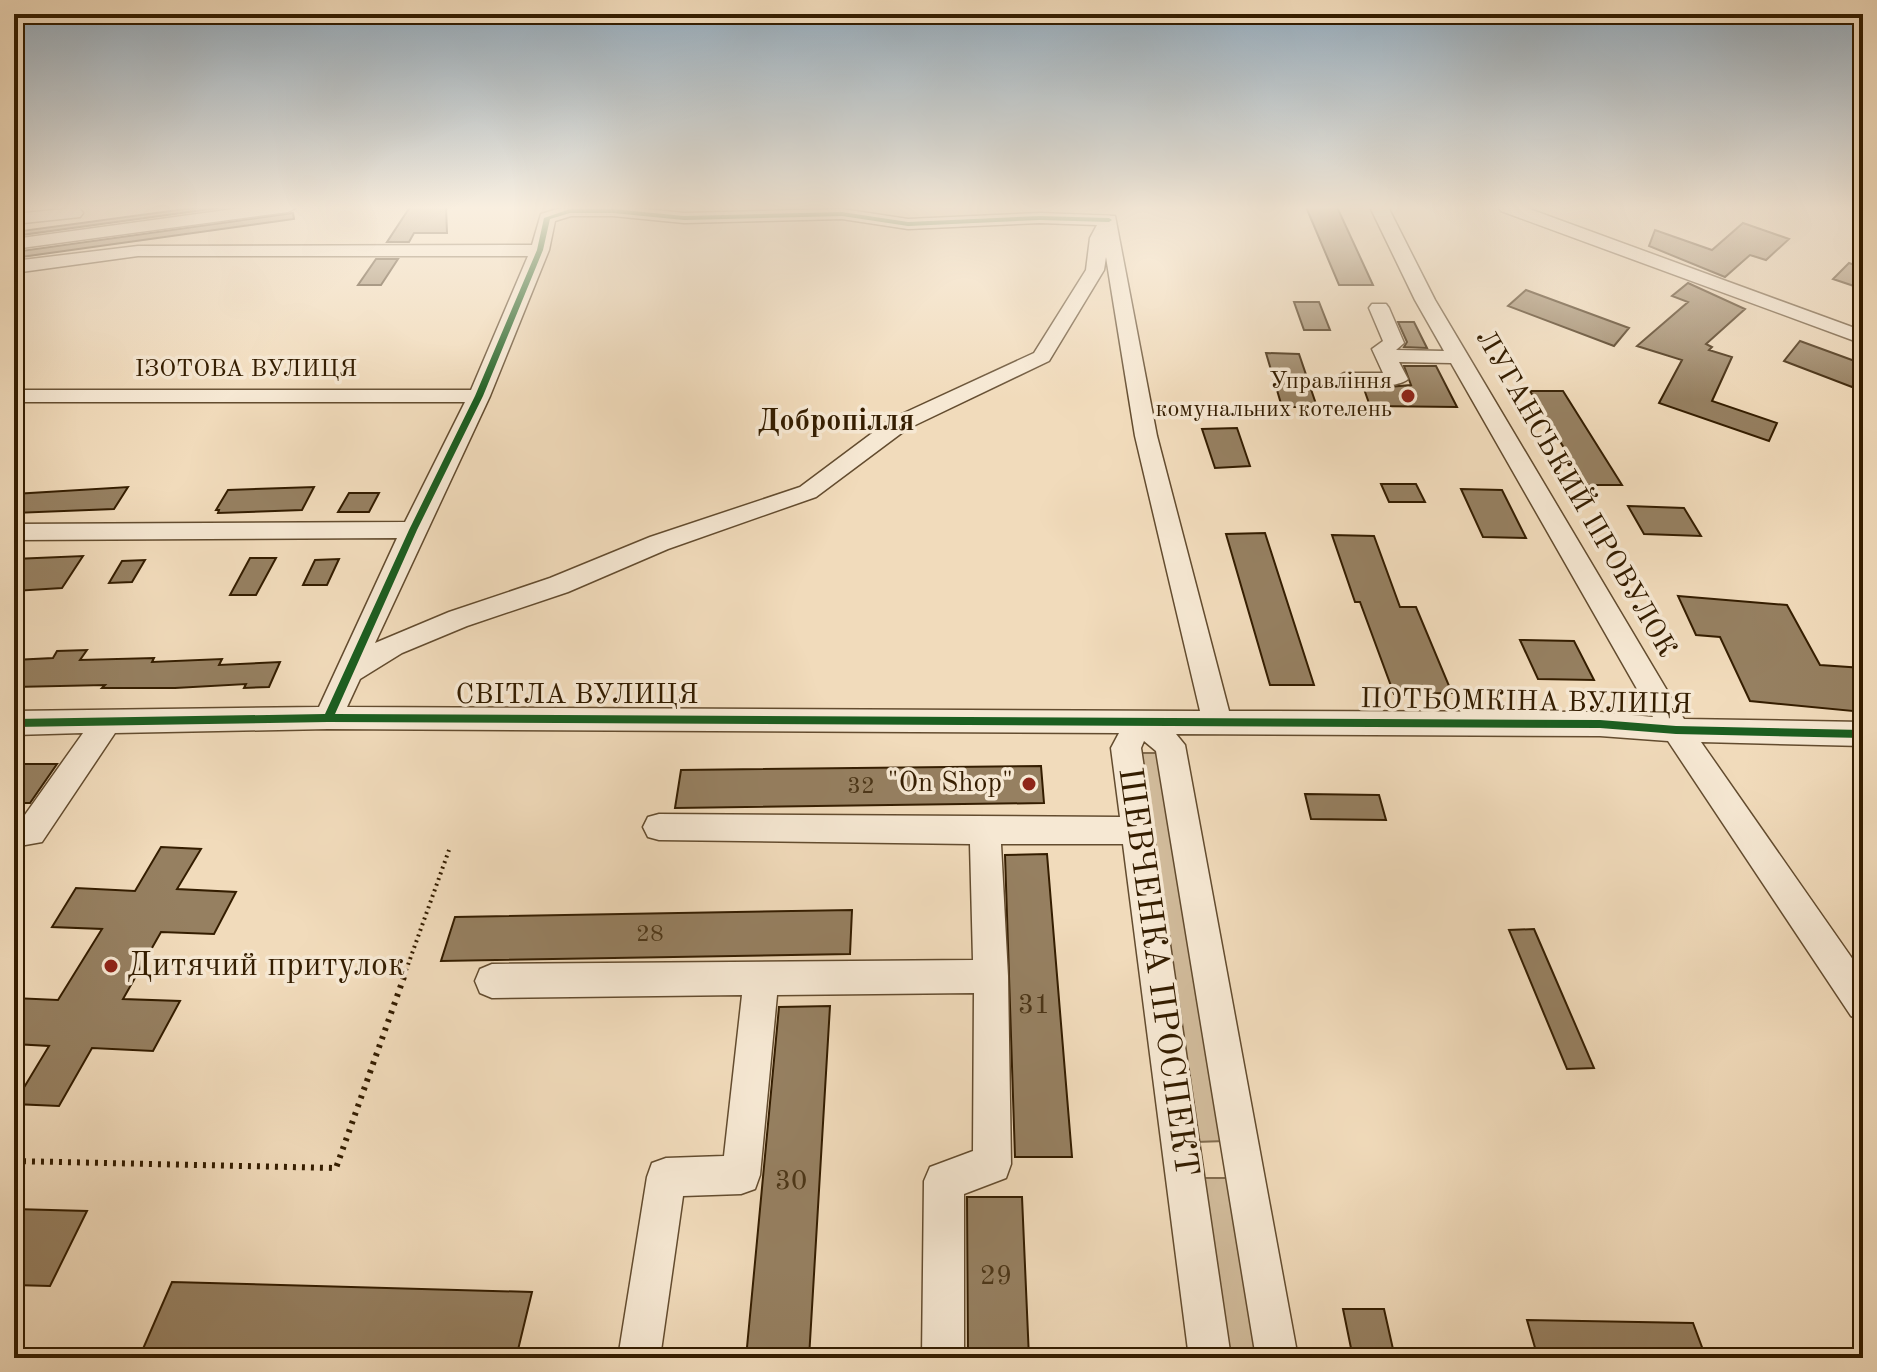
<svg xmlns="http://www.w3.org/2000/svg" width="1877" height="1372" font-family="'Old Standard TT',serif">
  <rect width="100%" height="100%" fill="#f1dbbb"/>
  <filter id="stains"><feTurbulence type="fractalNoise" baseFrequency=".0025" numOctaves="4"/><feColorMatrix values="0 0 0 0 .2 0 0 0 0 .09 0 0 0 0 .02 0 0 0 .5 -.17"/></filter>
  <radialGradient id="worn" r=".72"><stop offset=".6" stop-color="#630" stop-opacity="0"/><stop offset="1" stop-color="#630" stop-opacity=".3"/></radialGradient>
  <path fill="#d1bb9b" stroke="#826c4e" stroke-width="2" d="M1137 753H1160L1225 1141 1196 1142Z
    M1202 1178H1228L1257 1358H1229Z"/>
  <path fill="#968061" stroke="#341d00" stroke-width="2" d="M200 207H225L14 236V232Z
    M410 207H446L447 233H414L409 242H387Z
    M1306 207H1337L1373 285H1339Z
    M293 213 294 219 14 258V252Z
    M1743 223 1789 239 1766 260 1750 255 1725 277 1649 246 1655 230 1712 250Z
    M376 259H398L381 285H358Z
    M1849 263 1863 268V289L1833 279Z
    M1688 283 1745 309 1706 344 1712 347 1709 350 1732 357 1712 401 1777 423 1769 441 1659 403 1682 360 1637 346 1688 302 1672 296Z
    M1526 290 1629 328 1614 346 1508 306Z
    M1294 302H1319L1330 330H1304Z
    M1398 322H1414L1427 348 1404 347 1407 342Z
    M1800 341 1863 364V372L1852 387 1784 361Z
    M1266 353 1299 354 1317 407H1282Z
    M1404 366H1436L1457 407 1370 406 1364 389 1411 385Z
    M1530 391H1563L1622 485H1586Z
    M1237 428 1250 466 1215 468 1202 429Z
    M1381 484H1416L1425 502H1389Z
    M128 487 114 509 14 513V494Z
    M314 487 302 510 218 513 219 510H216L228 490Z
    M1461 489 1502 490 1526 538 1483 537Z
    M349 493H379L369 512H338Z
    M1628 506 1684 508 1701 536 1644 534Z
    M1265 533 1314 685H1270L1226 534Z
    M1332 535 1374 536 1400 607H1416L1452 693 1394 694 1360 602H1355Z
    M83 556 62 588 14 591V559Z
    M250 558H276L256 595H230Z
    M339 559 327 585H303L315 560Z
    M145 560 132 582 109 583 122 561Z
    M1678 596 1787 605 1820 665 1863 668V712L1750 701 1720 637 1696 635Z
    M1520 640 1574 641 1594 680 1538 679Z
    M87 650 80 660 154 658 152 662 222 659 219 665 280 662 269 687 244 688 246 684 175 688H102L105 685 14 687V660L53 658 57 651Z
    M14 764H57L30 803H14Z
    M1041 766 1044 803 675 808 681 770Z
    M1305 794 1379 795 1386 820 1311 819Z
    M161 847 201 849 177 889 236 892 214 934 161 932 123 999 180 1001 153 1051 92 1048 59 1106 14 1104 49 1046 14 1044V998L58 1000 102 929 52 927 76 888 135 891Z
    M1047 854 1072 1157H1015L1005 855Z
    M852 910 850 954 441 961 455 917Z
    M1534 929 1594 1068 1567 1069 1509 930Z
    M830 1006 809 1358H746L779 1007Z
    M967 1197H1022L1029 1358H968Z
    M14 1209 87 1211 50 1286 14 1285Z
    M172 1282 532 1292 516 1358H139Z
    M1343 1309H1384L1395 1358H1353Z
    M1527 1320 1693 1323 1706 1358H1538Z"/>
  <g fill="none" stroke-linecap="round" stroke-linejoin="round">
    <g stroke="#634c2f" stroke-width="3">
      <path id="minor" d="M248 207H297L288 212 14 249V239Z
        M564 207H627L684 213 842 209 908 219 1040 213 1115 216 1157 436 1229 711 1600 712 1653 717 1451 363 1399 362 1408 379C1399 389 1342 389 1333 379L1344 373H1383L1372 349 1383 341 1369 308 1372 304H1386L1389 308 1404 343 1396 350 1444 351 1415 300 1370 207H1388L1435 300 1684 719 1863 722V746L1701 742 1863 974V1021L1851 1016 1668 741 1600 736 1176 734 1185 745 1298 1358H1256L1156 751 1144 741 1141 748 1231 1358H1189L1123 844H1001L1008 976 1011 1164 1006 1178 964 1194V1358H922L924 1181 930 1167 973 1151 974 993 777 995 760 1175 755 1189 741 1194 683 1196 660 1358H618L647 1177 652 1163 666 1158 724 1156 742 995 492 998 480 993 475 981 480 969 492 964 973 960 970 844 659 840 648 837 643 827 648 817 659 814 1120 817 1111 748 1119 733 328 729 115 733 42 842 14 847V819H22L83 733 14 735V711L319 707 397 538 14 540V524L405 522 465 402H14V390H471L528 256H138L14 273V261L138 246 532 245 541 214ZM571 216H613L684 223 842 219 908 229 1040 223 1097 225 1090 238 1086 270 1034 353 891 419 800 487 650 537 550 578 449 612 375 643 490 396 549 250 555 221ZM1106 257 1135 436 1200 711 347 707 360 679 402 653 467 626 568 592 668 549 816 497 907 429 1049 361 1104 270Z
        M1498 207H1524L1863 331V344L1501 211Z
        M74 208 80 209 83 213 80 217 14 224V214Z"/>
    </g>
    <path stroke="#341d00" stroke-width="4" stroke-dasharray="2 4" stroke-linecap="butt" d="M404 976 449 850"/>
    <path stroke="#341d00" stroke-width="6" stroke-dasharray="3 6" stroke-linecap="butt" d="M14 1161 336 1168 405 974"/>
    <use href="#minor" fill="#f6e8d3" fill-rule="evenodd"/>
    <g stroke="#f6e8d3" stroke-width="5">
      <path id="cycleway" d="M613 209 684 216 842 212 908 222 1040 216 1109 218 1112 220 1109 222 1040 220 908 226 842 216 684 220 613 213H570L550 219 543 250 483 396 417 530 335 714 1600 720 1676 726 1863 730V738L1676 734 1600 728 328 722 14 727V719L325 714 409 530 475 396 537 250 544 218 570 209Z"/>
    </g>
    <use href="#cycleway" fill="#1b5e20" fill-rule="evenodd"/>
  </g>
  <linearGradient id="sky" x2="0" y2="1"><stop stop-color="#92aabc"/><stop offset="0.52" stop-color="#f9efe0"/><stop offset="1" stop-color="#f9efe0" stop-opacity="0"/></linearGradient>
  <rect width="1877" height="399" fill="url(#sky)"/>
  <g fill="#8f2418" stroke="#f6e8d3" stroke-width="3">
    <circle cx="1408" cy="396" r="8"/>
    <circle cx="1029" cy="784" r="8"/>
    <circle cx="111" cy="966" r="8"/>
  </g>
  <g text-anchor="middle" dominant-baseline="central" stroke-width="7" stroke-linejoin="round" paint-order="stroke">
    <g font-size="24" fill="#341d00" stroke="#f6e8d3">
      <text x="246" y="370">ІЗОТОВА ВУЛИЦЯ</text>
    </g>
    <g font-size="24" fill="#341d00" stroke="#f6e8d3" text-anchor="end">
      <text x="1392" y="382">Управління<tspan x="1392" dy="28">комунальних котелень</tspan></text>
    </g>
    <g font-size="24" fill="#4c3618">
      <text x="861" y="787">32</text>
      <text x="650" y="935">28</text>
    </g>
    <g font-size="28" fill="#341d00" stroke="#f6e8d3">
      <text transform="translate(1575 494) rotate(60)">ЛУГАНСЬКИЙ ПРОВУЛОК</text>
      <text x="577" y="696">СВІТЛА ВУЛИЦЯ</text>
      <text transform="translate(1526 703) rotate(1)">ПОТЬОМКІНА ВУЛИЦЯ</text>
    </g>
    <g font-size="28" fill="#341d00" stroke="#f6e8d3" text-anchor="end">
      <text x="1013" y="784">"On Shop"</text>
    </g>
    <g font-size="28" fill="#4c3618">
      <text x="1034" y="1006">31</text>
      <text x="791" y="1182">30</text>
      <text x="996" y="1277">29</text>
    </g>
    <g font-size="30" font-weight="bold" fill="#341d00" stroke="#f6e8d3">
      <text x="836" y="422">Добропілля</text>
    </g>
    <g font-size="34" fill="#341d00" stroke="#f6e8d3" text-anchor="start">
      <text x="127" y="966">Дитячий притулок</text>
    </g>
    <g font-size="34" fill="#341d00" stroke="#f6e8d3">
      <text transform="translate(1157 972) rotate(82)">ШЕВЧЕНКА ПРОСПЕКТ</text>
    </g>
  </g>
  <rect width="1877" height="1372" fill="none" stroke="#f1dbbb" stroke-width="48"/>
  <rect x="16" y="16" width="1845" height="1340" fill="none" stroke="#341d00" stroke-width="4"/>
  <rect x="24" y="24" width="1829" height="1324" fill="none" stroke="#341d00" stroke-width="2"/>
  <rect width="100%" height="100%" filter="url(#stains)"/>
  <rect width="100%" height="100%" fill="url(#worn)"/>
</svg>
